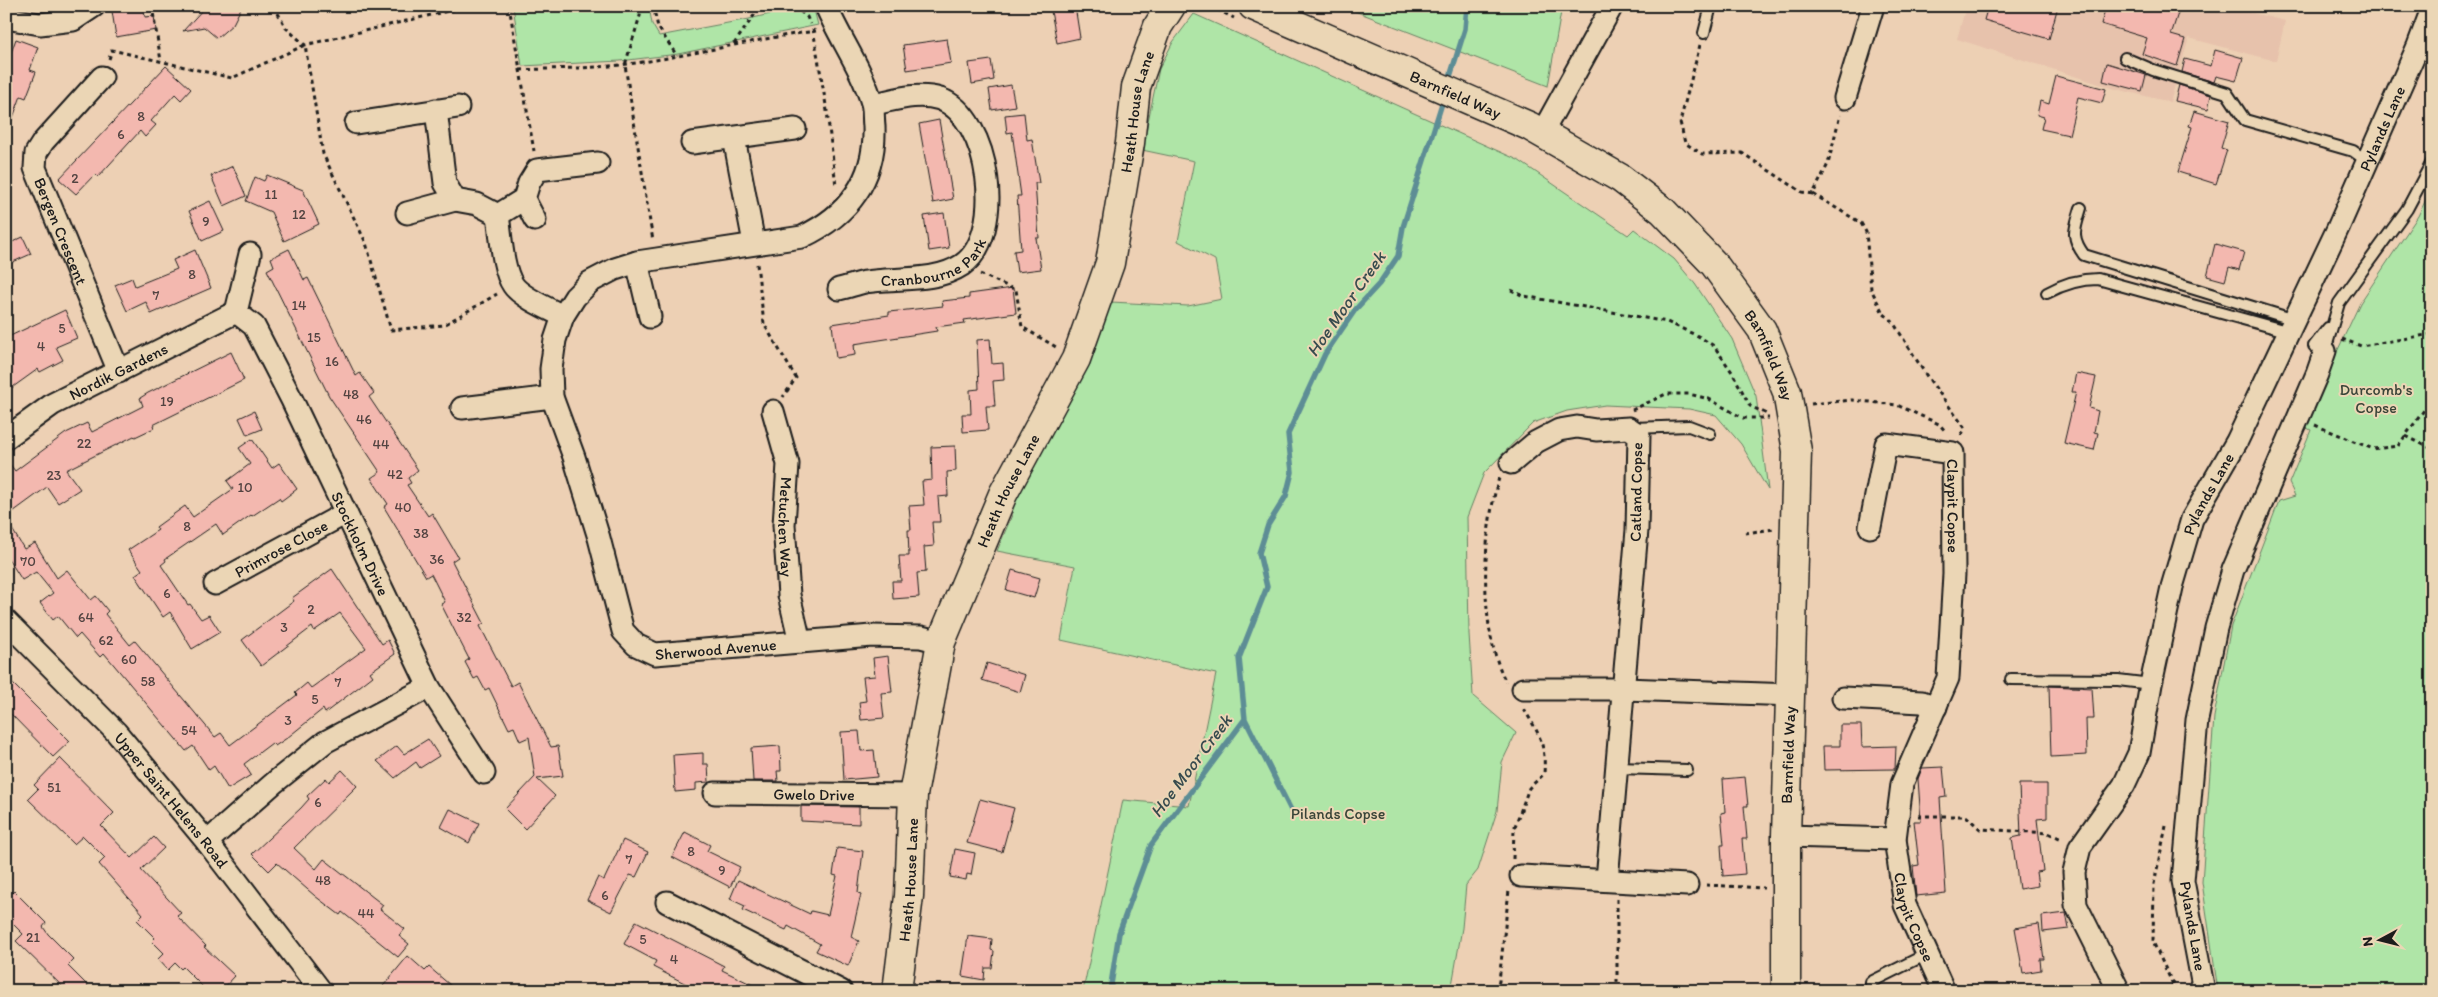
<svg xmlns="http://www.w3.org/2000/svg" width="2438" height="997" font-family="Itim,sans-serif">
  <rect width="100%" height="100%" fill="#edd0b4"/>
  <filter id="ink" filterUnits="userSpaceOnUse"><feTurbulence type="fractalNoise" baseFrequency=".02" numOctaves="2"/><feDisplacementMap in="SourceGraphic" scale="10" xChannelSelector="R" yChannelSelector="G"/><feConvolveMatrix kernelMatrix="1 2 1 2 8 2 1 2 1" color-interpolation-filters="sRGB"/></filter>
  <g filter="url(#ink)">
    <path fill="#e7c2ac" d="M1966 6H2224L2285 21 2276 61 2189 38 2170 102 2112 88 1957 39Z"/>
    <path fill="#afe5a7" stroke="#668062" d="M513 6H649L652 24 659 36 749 19 791 9 793 6H813L818 25 678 54 620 61 522 66Z
      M1342 6H1562L1548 86Z
      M1194 14 1518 160 1628 235 1634 229 1674 259 1695 284 1732 339 1756 396 1768 490 1741 444 1716 415 1689 409 1605 405 1567 411 1533 423 1484 473 1467 517 1469 634 1473 696 1516 733 1502 762 1497 811 1478 870 1466 885 1462 928 1451 991H1083L1123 800 1189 806 1216 674 1061 640 1075 566 997 551 1012 515 1014 499 1111 302 1188 306 1222 299 1215 260 1178 241 1194 161 1142 150 1159 69 1173 42Z
      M2432 187V991H2218L2202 882 2214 717 2231 626 2279 501 2295 496 2289 483 2311 430 2302 426 2360 303 2418 216Z"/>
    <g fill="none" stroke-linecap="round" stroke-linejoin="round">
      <path stroke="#5d8d95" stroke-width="5.5" d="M1448 83 1465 29 1467 6
        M1245 719 1293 814
        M1110 991 1119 933 1151 845 1245 719 1239 658 1267 587 1259 553 1268 525 1286 496 1292 472 1288 434 1325 354 1355 310 1379 284 1398 256 1403 227 1444 97"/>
    </g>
    <path fill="#f3b8af" stroke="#1c1c1c" d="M143 6 145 17 154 16 156 30 116 37 112 11Z
      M206 6H242L233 24 217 38 204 27 183 31Z
      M1050 6H1075L1080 38 1057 43Z
      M1988 6H2058L2049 39 1984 20Z
      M2106 6H2166L2179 10 2171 35 2185 39 2177 66 2142 54 2147 38 2101 24Z
      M16 39 38 47 30 70 36 72 26 98 21 96 8 131 6 66Z
      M947 39 951 63 907 70 903 45Z
      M2215 50 2243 58 2236 81 2216 76 2214 82 2182 72 2185 59 2211 66Z
      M991 60 994 80 972 84 969 63Z
      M2107 63 2146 75 2142 91 2103 81Z
      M166 66 191 89 181 100 175 94 151 121 156 125 145 137 140 131 98 177 95 174 76 194 59 179Z
      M2056 76 2106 89 2102 103 2078 97 2069 135 2041 129 2044 117 2037 115 2040 101 2049 104Z
      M1011 85 1015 106 992 110 989 89Z
      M2179 85 2211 95 2208 109 2175 101Z
      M2194 111 2229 121 2221 148 2227 150 2216 184 2178 172 2192 127 2189 126Z
      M1024 113 1027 140 1032 139 1039 183H1035L1039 238H1036L1041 269 1017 272 1014 251 1021 250 1017 196H1021L1012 132 1007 133 1005 115Z
      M939 120 953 199 933 203 919 124Z
      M233 166 246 196 224 206 211 176Z
      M267 175 303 190 319 224 284 241 271 212 246 201 255 177 264 181Z
      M210 201 224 231 202 241 189 211Z
      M944 213 949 248 929 251 924 216Z
      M23 237 31 254 6 265V245Z
      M2215 244 2244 252 2239 270 2229 267 2225 281 2207 276Z
      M289 249 304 280 308 278 356 376 360 373 374 393 369 397 418 470 408 478 411 483 407 485 428 516 432 513 458 557 452 561 484 623 480 626 511 686 518 682 551 747 558 746 563 776 537 779 555 796 525 829 505 809 535 777 529 737 520 741 514 727 509 729 489 688 485 690 478 677 474 679 465 662 469 659 441 604 445 602 431 574 426 577 384 507 388 504 371 478 380 472 329 396 267 270 274 266 271 258Z
      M195 250 211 288 151 314 146 302 127 311 115 285 132 278 135 286 177 269 173 260Z
      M1013 288 1016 313 964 320 965 323 936 327 937 331 854 344 855 355 836 358 832 324 889 315V312L943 306 942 301 969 298V294Z
      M65 310 77 338 56 347 63 360 40 372 38 369 6 392V338Z
      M990 339 992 364 1003 363 1004 380 993 381 995 406H986L988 430 963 432 962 414H971L970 390 979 389 977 340Z
      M231 352 244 380 153 425 154 428 135 437 134 436 66 470 80 489 58 503 47 487 6 517V459L15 471 66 433 87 423 92 432 143 406 140 398 148 393Z
      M2076 373 2096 377 2089 408 2098 411 2094 432 2098 433 2094 450 2064 443 2076 392H2072Z
      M254 411 262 429 247 435 239 418Z
      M252 439 272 468 279 463 297 489 281 501 279 498 252 516 251 515 223 535 216 524 165 559 166 561 161 565 188 605 190 604 201 619 209 615 220 632 192 649 170 612 163 617 135 575 142 570 128 550 158 530 156 527 185 506 193 517 233 489 227 481 250 464 239 448Z
      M955 446 956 471 947 472 948 496 938 497 940 522H932L934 546 924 547 926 572 917 573 919 597 893 599 892 581H901L899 556H909L908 530H911L909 506 924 505 922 481 932 480 931 447Z
      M6 519 24 549 35 543 57 578 67 570 91 600 96 596 108 611 105 614 130 645 135 641 215 737 221 733 230 745 297 695 295 693 307 683 311 688 366 648 340 613 314 631 312 627 261 666 242 640 294 601 292 598 332 569 382 644 388 640 395 654 370 672 373 676 325 713 323 709 287 738 275 746 272 743 244 764 251 775 228 789 214 766 209 770 193 746 186 751 104 653 100 657 80 634 76 638 58 616 53 620 40 603 53 593 36 572 22 580 6 555Z
      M1012 570 1040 578 1034 598 1006 590Z
      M888 656 892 692 881 693 884 718 861 720 859 702 866 701 863 677 875 676 873 658Z
      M987 663 1025 675 1020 692 982 680Z
      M6 677 70 741 53 757 6 709Z
      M2049 686 2092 688 2094 719H2086L2087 755 2051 757Z
      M1840 725H1861L1862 747 1896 746 1895 769 1824 770 1823 746H1840Z
      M859 731 861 751 874 750 877 777 844 780 841 732Z
      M428 739 439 756 420 768 416 762 395 778 377 761 397 746 404 754Z
      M780 746 781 771H777L778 781H753L751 748Z
      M703 753V764H708L709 782 696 783V790L675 792 673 755Z
      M60 758 114 813 101 826 132 858 154 837 164 848 141 870 181 913 177 916 206 946 204 947 235 976 221 991H207L183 967 181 969 175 963 168 970 158 959 164 953 152 941 155 938 137 920 143 914 99 864 105 858 83 836 74 844 28 799 38 789 34 785Z
      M1943 767 1946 797 1940 798 1946 893 1916 896 1913 866 1919 865 1914 821H1921L1918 779 1922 768Z
      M342 770 357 786 294 848 316 869 324 859 383 905 380 909 405 929 399 936 409 944 398 957 342 912 340 915 315 896 277 863 269 871 252 854 301 808 309 799 307 796 326 778 329 782Z
      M1745 777 1748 806H1744L1747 839H1742L1745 874 1723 876 1721 845H1724L1721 813 1725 812 1723 779Z
      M2019 784H2047V818L2037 819 2043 871 2036 872 2038 886 2019 889 2012 838 2021 836Z
      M980 799 1014 808 1002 852 967 843Z
      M801 806 859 807V824L801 821Z
      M450 809 479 823 469 843 441 827Z
      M685 832 710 845 707 851 740 867 730 887 672 857Z
      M623 840 648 852 636 877 630 875 611 912 587 900 598 877 604 880Z
      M837 848 863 851 858 893 861 894 851 937 859 941 848 966 816 951 820 944 788 926 786 930 743 910 745 906 730 899 738 880 810 914 811 911 828 915 837 876 833 875Z
      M955 849 975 853 971 875 967 874 966 880 950 877Z
      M14 891 46 923 43 927 48 934 74 960 68 966 93 991H67L16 941 23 934 6 917V899Z
      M2066 913 2069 929 2043 932 2042 916Z
      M636 921 724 966 722 970 765 991H700L653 967 656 961 624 944Z
      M2039 924 2044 959H2040L2041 970 2023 973 2015 928Z
      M968 936 992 939 991 950 994 951 992 968H985L984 980 962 976Z
      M408 956 425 971 429 967 457 991H379Z"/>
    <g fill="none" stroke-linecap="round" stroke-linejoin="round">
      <g stroke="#1c1c1c" stroke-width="14">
        <path id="lane" d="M1704 33 1711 6
          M2125 58 2153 70 2227 93 2245 120 2353 151 2367 161
          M2081 208C2075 229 2070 236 2084 255L2295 320
          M2047 293C2063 284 2079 279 2098 279L2290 332
          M2314 346 2328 328
          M2325 351 2339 303 2407 209 2432 162
          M1633 428 1689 426 1710 434
          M2011 679 2118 680 2151 684
          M1617 768 1687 770
          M1871 991V982L1927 954"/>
      </g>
      <g stroke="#1c1c1c" stroke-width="25">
        <g id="street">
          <path id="s1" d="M826 6C840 39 862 69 872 103 874 110 873 119 874 126 876 179 849 215 802 237L637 262 615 269 590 282 575 297 563 316 555 340 551 369 552 397 574 457 599 538 623 631 636 645 655 654 872 636 921 637 941 642"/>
          <path d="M6 18 40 24 73 20 94 6"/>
          <path id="s2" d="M102 77 43 142 36 153 35 168 119 372"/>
          <path d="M1845 98 1873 6"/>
          <path d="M436 110 445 183 455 200 477 204 498 215C501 234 502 269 513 285 521 297 549 309 563 316"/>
          <path d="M356 123 458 107"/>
          <path d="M1542 133 1612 6"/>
          <path d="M734 138 754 243"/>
          <path d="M692 143 795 129"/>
          <path d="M524 199 535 220"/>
          <path d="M407 213 455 200"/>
          <path d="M498 215 524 199 529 183 537 170 598 163"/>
          <path d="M637 262 650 317"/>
          <path id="s3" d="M839 289C848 287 856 284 865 282 895 277 935 283 962 265 1006 235 991 117 940 99 917 92 895 100 873 104"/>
          <path id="s4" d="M236 312 254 326 292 400 429 687 484 773"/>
          <path d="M462 408 552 397"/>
          <path id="s5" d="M773 411 788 464 784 525 789 595 800 642"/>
          <path id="s6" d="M6 438 53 404 236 312 250 254"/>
          <path d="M1511 463 1536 442 1559 430 1577 427 1596 430 1629 428 1639 435 1637 530 1607 880"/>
          <path id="s7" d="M1870 527 1886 444 1953 453 1954 574 1948 678 1902 784 1895 839 1905 905 1944 991"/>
          <path id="s8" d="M215 584 346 513"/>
          <path id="s9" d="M6 621 116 732 207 842 321 991"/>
          <path d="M1523 689H1624L1790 695"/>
          <path d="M1843 698 1922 702 1936 707"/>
          <path id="s10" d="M715 793 913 795"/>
          <path d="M1786 836 1895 839"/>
          <path d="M207 842 275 782 325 742 429 687"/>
          <path d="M1521 876 1687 885"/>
          <path d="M667 902 841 991"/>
          <path id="s11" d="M2119 991 2076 905 2074 872 2080 847 2124 785 2139 753 2151 684 2172 587 2192 519 2237 441 2338 228 2418 46 2432 9"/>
          <path d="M2204 991 2183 881 2197 720 2216 628 2233 570 2317 374 2325 351"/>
        </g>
      </g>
      <g stroke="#1c1c1c" stroke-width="31">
        <g id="secondary">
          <path id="s12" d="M1253 6 1529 126 1620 178 1663 211 1714 264 1762 330 1787 392 1797 451 1786 836V991"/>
          <path id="s13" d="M897 991 909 896 913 795 941 642 1003 494 1076 359 1110 263 1130 143 1136 87 1158 26 1171 6"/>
        </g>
      </g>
      <path stroke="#1c1c1c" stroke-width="3" stroke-dasharray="4 4" stroke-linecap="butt" d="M152 6 161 61
        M274 6 286 28 305 45 469 6
        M509 6 534 151
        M643 6 625 65 653 241
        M653 6 658 27 677 56
        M794 6 807 17 810 24
        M1210 6 1234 18
        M813 29 827 111 836 186
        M734 44 757 11 787 6
        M1700 45 1680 122 1685 143 1702 154 1742 153 1802 192 1813 194 1828 164 1840 115
        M109 59 112 50 232 78 305 45 323 154 366 243 391 330 444 325 497 294
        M520 70C556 68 592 69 628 64 691 56 753 39 816 31
        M1813 194 1861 223 1866 232 1871 289 1883 313 1893 322 1926 375 1965 428 1961 436
        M757 264 764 324 796 378 783 397
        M980 274 1016 290 1022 327 1056 347
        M1511 290 1524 296 1667 322 1698 336 1714 346 1732 372 1750 406 1767 414
        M2342 339 2361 346 2432 334
        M1811 404 1852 400 1897 405 1939 424 1946 432
        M1632 410 1666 394H1689L1709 399 1743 418H1769
        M2315 425 2373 449 2398 446 2432 399
        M2406 436 2432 449
        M1499 478C1482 534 1478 629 1506 682
        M1745 533 1774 529
        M1918 816H1966L1980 829 2048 833 2062 839
        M2166 826 2154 884 2153 942 2176 991
        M1513 859 1514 829 1529 788 1544 774C1546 744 1539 733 1523 708
        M1706 885 1764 888
        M1617 899V991
        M1496 991 1499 981 1509 890"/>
      <use href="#lane" stroke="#ebd6b5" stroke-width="10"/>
      <use href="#street" stroke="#ebd6b5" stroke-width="21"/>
      <use href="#secondary" stroke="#ebd6b5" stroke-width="28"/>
    </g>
  </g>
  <g text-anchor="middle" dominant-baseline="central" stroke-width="4" stroke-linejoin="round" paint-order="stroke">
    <g font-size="14" fill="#524341">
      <text x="141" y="116">8</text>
      <text x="121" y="134">6</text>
      <text x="75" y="178">2</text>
      <text x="271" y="194">11</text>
      <text x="299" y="214">12</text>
      <text x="206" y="221">9</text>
      <text x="192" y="274">8</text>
      <text x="156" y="295">7</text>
      <text x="299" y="305">14</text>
      <text x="62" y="328">5</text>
      <text x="314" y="337">15</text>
      <text x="41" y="346">4</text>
      <text x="332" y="361">16</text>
      <text x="351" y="394">48</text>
      <text x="167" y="401">19</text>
      <text x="364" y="419">46</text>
      <text x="84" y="443">22</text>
      <text x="381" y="444">44</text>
      <text x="395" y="474">42</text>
      <text x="54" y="475">23</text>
      <text x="245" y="487">10</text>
      <text x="403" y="507">40</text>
      <text x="187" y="526">8</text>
      <text x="421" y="533">38</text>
      <text x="437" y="559">36</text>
      <text x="28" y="561">70</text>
      <text x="167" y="593">6</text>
      <text x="311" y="609">2</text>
      <text x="86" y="617">64</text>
      <text x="464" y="617">32</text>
      <text x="284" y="627">3</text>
      <text x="106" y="640">62</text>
      <text x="129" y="659">60</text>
      <text x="148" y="681">58</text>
      <text x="338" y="682">7</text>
      <text x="315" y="699">5</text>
      <text x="288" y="720">3</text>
      <text x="189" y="730">54</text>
      <text x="54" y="787">51</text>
      <text x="318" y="802">6</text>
      <text x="691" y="851">8</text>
      <text x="629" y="859">7</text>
      <text x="722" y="870">9</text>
      <text x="323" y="880">48</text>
      <text x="605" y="895">6</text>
      <text x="366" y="913">44</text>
      <text x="33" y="937">21</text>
      <text x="643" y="939">5</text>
      <text x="674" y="959">4</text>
    </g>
    <g font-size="16" fill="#1c1c1c" stroke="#ebd6b5">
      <text stroke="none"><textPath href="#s12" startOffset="221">Barnfield Way</textPath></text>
      <text stroke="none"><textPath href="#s13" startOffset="922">Heath House Lane</textPath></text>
      <text stroke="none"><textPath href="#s11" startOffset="941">Pylands Lane</textPath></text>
      <text stroke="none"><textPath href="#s2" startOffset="184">Bergen Crescent</textPath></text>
      <text stroke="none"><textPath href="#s3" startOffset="101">Cranbourne Park</textPath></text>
      <text stroke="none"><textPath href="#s12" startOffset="641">Barnfield Way</textPath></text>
      <text stroke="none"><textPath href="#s6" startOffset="131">Nordik Gardens</textPath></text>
      <text stroke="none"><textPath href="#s13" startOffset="518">Heath House Lane</textPath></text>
      <text transform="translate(1636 492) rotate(-89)">Catland Copse</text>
      <text stroke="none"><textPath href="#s11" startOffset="536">Pylands Lane</textPath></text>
      <text stroke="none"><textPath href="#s7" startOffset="205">Claypit Copse</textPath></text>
      <text stroke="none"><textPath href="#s5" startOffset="118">Metuchen Way</textPath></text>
      <text stroke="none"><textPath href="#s4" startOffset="265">Stockholm Drive</textPath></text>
      <text stroke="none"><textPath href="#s8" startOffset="75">Primrose Close</textPath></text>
      <text stroke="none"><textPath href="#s1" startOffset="962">Sherwood Avenue</textPath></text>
      <text transform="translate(1788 755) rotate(-88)">Barnfield Way</text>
      <text stroke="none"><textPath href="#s10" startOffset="99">Gwelo Drive</textPath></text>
      <text stroke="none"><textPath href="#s9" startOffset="244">Upper Saint Helens Road</textPath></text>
      <text stroke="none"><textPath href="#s13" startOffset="112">Heath House Lane</textPath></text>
      <text stroke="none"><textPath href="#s7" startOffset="629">Claypit Copse</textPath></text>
      <text transform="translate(2193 926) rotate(80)">Pylands Lane</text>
    </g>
    <g font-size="16" fill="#394438" stroke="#ebd6b5">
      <text x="2376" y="389">Durcomb's<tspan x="2376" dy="18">Copse</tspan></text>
      <text x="1338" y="813">Pilands Copse</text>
    </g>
    <g font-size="18" font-style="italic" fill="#374b4e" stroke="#ebd6b5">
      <text transform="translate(1346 304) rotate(-55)">Hoe Moor Creek</text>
      <text transform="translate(1191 766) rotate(-53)">Hoe Moor Creek</text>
    </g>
  </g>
  <rect width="2438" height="997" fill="none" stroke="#ebd6b5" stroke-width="25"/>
  <rect x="12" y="12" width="2413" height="972" fill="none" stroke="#1c1c1c" stroke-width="2" filter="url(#ink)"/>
  <g transform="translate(2380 940) rotate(263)" stroke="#ebd6b5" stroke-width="4" paint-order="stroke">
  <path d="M0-4L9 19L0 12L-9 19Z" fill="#1c1c1c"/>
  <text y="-8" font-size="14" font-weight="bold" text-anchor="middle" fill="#1c1c1c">N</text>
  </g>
</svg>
